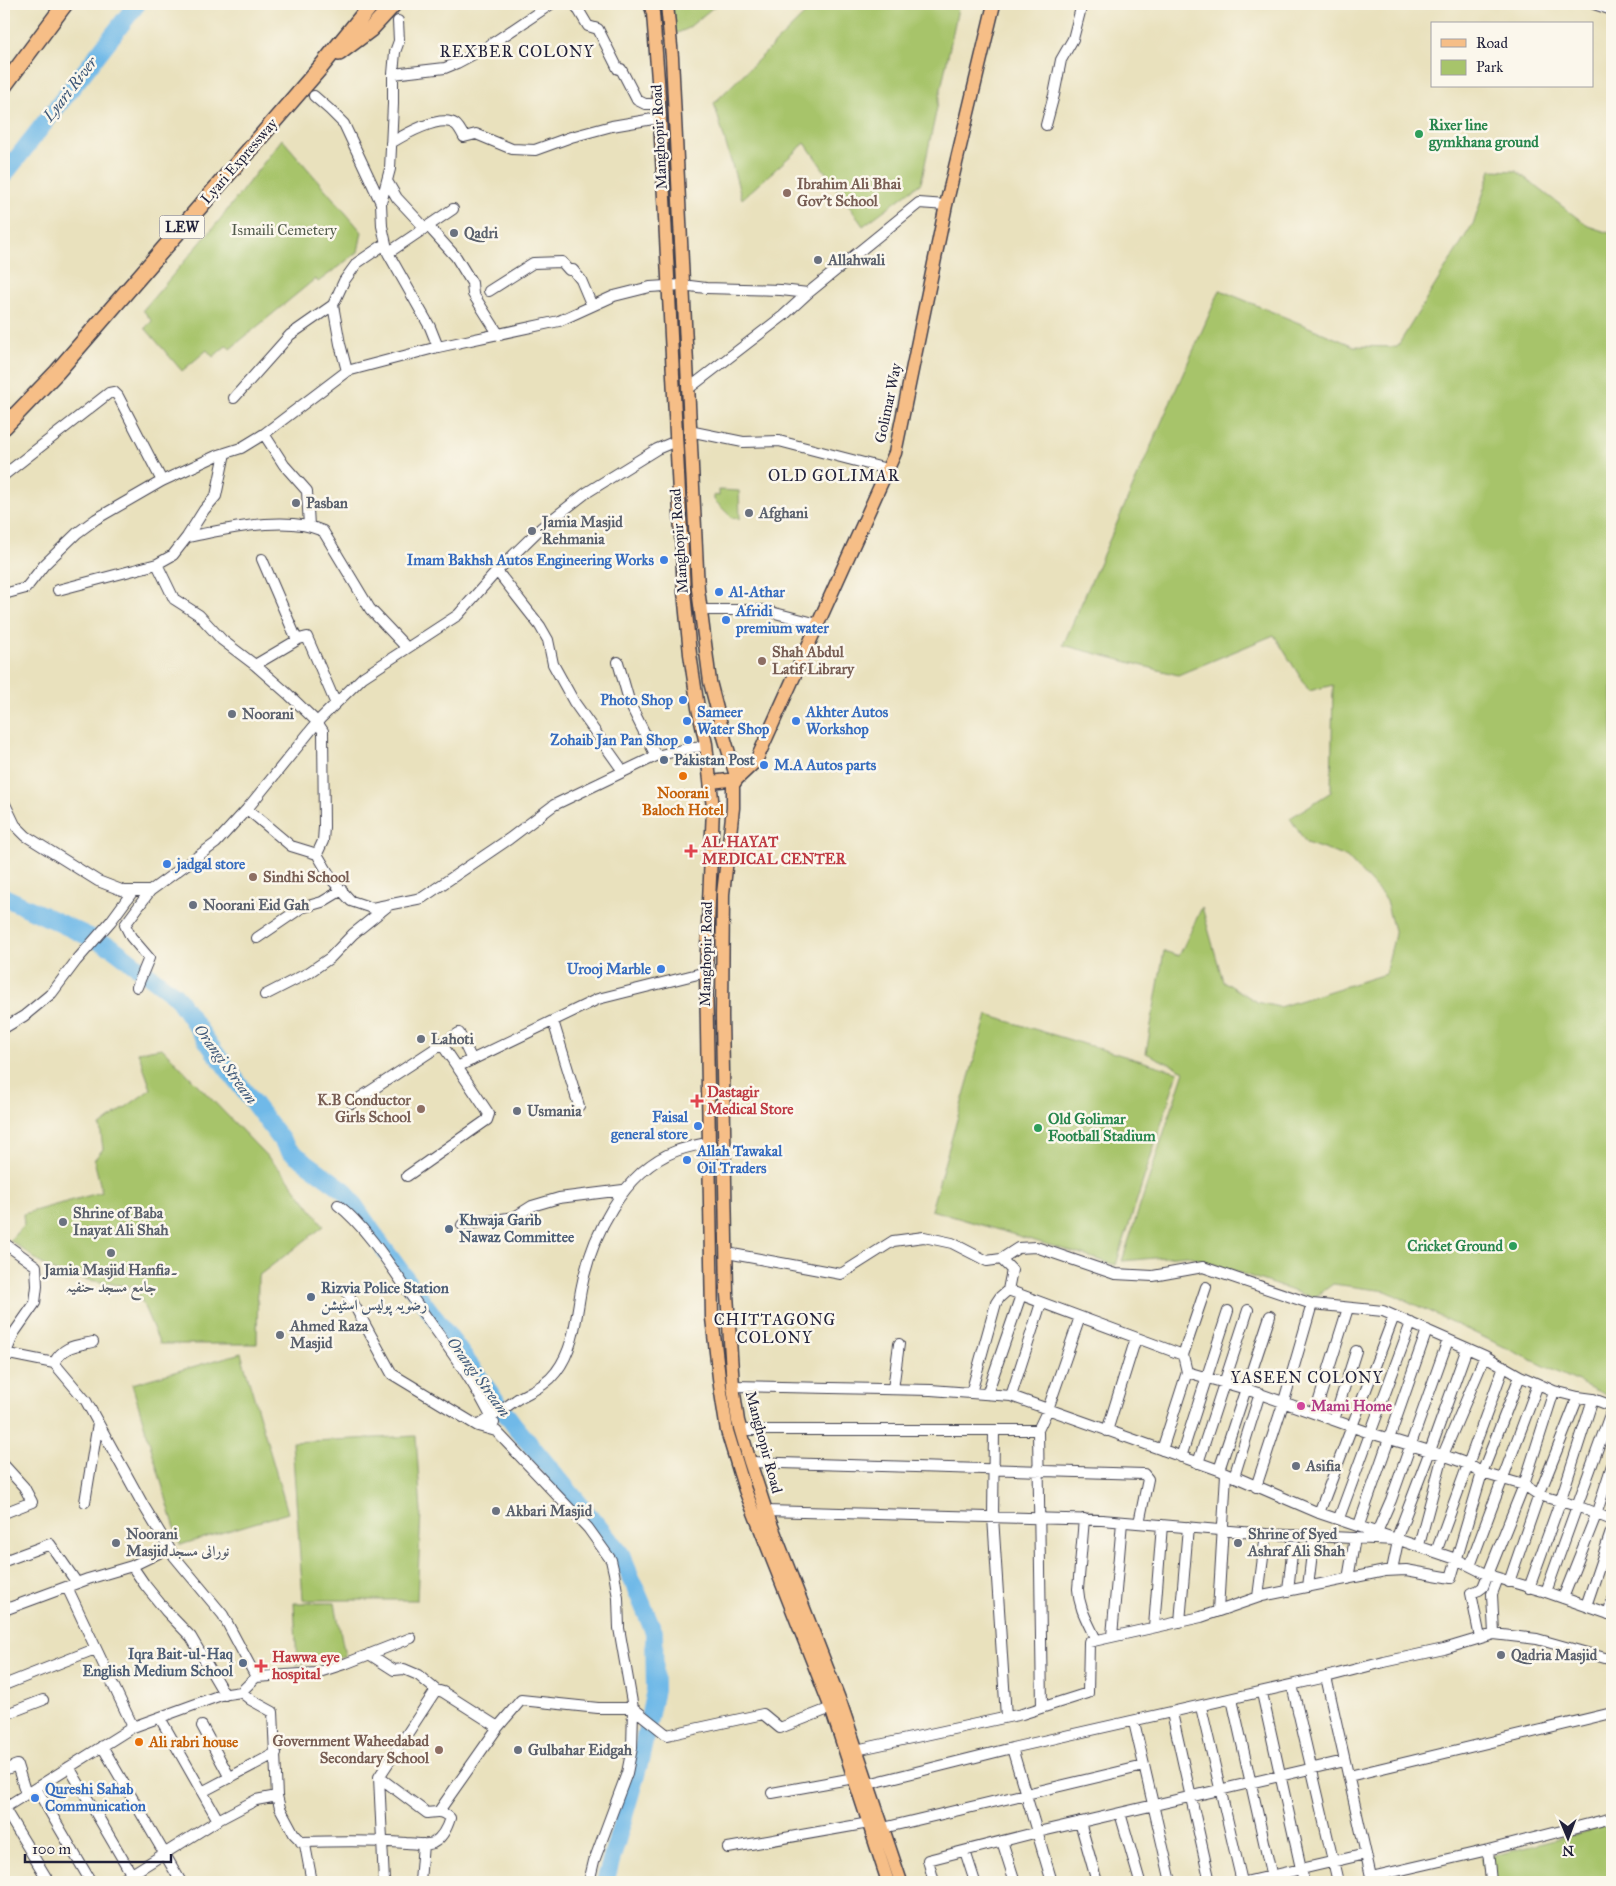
<svg xmlns="http://www.w3.org/2000/svg" width="1616" height="1886" font-family="'IM FELL Great Primer',Amiri,serif">
  <rect width="100%" height="100%" fill="#fbf7ec"/>
  <filter id="ink" filterUnits="userSpaceOnUse"><feTurbulence type="fractalNoise" baseFrequency=".02" numOctaves="2"/><feDisplacementMap in="SourceGraphic" scale="10" xChannelSelector="R" yChannelSelector="G"/><feConvolveMatrix kernelMatrix="1 2 1 2 8 2 1 2 1" color-interpolation-filters="sRGB"/></filter>
  <filter id="wash" filterUnits="userSpaceOnUse"><feTurbulence type="fractalNoise" baseFrequency=".0096" numOctaves="4" result="noise"/><feDisplacementMap in="SourceGraphic" scale="20" xChannelSelector="R" yChannelSelector="G"/><feGaussianBlur stdDeviation="1.12" result="paint"/><feColorMatrix in="noise" values="0 0 0 0 0 0 0 0 0 0 0 0 0 0 0 0 0 1.4 0 .05"/><feComposite in="paint" operator="in"/></filter>
  <g filter="url(#wash)">
    <rect width="100%" height="100%" fill="#e9e1bd"/>
    <path fill="#a7c46b" stroke="#647353" d="M667 4H717L687 29 670 36Z
      M799 4H959L921 183 863 226 805 143 742 199 714 103 807 12Z
      M282 139 362 232 358 252 318 282 315 279 230 349 227 345 213 357 207 350 182 371 145 328 152 321 143 310 218 222Z
      M1491 170 1516 171 1588 226 1612 234V1398L1386 1291 1333 1284 1314 1298 1187 1255 1122 1261 1184 1071 1146 1053 1164 951 1179 956 1202 907 1223 981 1257 1002 1279 1007 1385 974 1395 934 1385 898 1347 857 1306 843 1290 818 1331 792 1333 685 1309 691 1274 635 1178 675 1063 645 1220 290 1354 346 1397 347 1474 222Z
      M719 490 739 491 740 519 732 518 714 500V495L719 496Z
      M987 1015 1178 1072 1116 1265 931 1210Z
      M162 1048 286 1176 324 1226 258 1276 257 1344H160L136 1288 71 1277 50 1270 10 1240 24 1225 23 1214 102 1192 94 1160 103 1149 100 1126 151 1089 138 1052Z
      M241 1353 288 1513 180 1545 132 1384Z
      M416 1436 421 1512 417 1600H303L292 1442Z
      M294 1603H335L345 1656 297 1665Z
      M1612 1825V1882H1487L1481 1859Z"/>
    <g fill="none" stroke-linecap="round" stroke-linejoin="round">
      <path stroke="#6fb9e8" stroke-width="18" d="M4 175 137 4
        M4 897 113 948 175 995 214 1051 289 1150 344 1190 382 1246 514 1425 621 1554 654 1632 655 1690 640 1761 605 1882"/>
    </g>
  </g>
  <g filter="url(#ink)">
    <g fill="none" stroke-linecap="round" stroke-linejoin="round">
      <g stroke="#403f4e" stroke-width="12">
        <path id="minor" d="M575 4 588 26 598 29 618 69H621L637 100 645 104H659
          M1594 4 1612 10
          M398 21 399 41 395 52 393 74V104L390 169 381 203 382 226 388 253 430 327 438 347
          M393 74 445 68 457 63 487 47 551 4
          M314 96 330 110 344 124 381 203
          M1046 125 1054 95 1061 60 1073 39 1082 4
          M391 143C404 135 440 114 455 124 458 126 462 133 464 137L476 134 512 149 535 150 571 137 612 126 659 118
          M387 181 397 198 425 228
          M428 226 456 257 472 283 473 294 499 335
          M388 253 453 209
          M489 291 533 263 562 262 569 270H573L581 280 592 306
          M347 371 340 344 333 305 344 281 357 263 385 244
          M688 389 783 316 808 293
          M234 398 290 335 333 305
          M689 431 743 442 779 441 887 469
          M264 434 284 465 307 491 309 526
          M225 453 216 496 204 510 187 537 173 555 157 564 174 599 199 615 222 640 255 665 288 694 317 722 323 731 324 827 323 841 317 854 333 881 351 901 372 908 422 898 509 839 554 805 656 756 694 747 707 746
          M4 475 109 393 114 392 118 396 162 481
          M187 537C225 530 286 514 323 531L370 609 407 648
          M262 559 297 640
          M497 571 540 626 548 640 553 664 574 702 623 771
          M58 590 157 564
          M4 594 26 588 44 565 77 533 96 519 162 481 216 456 241 448 264 434 347 371 438 347 559 321 614 296 650 287 682 285 706 288 781 290 808 293 919 203 946 205
          M701 610H763L818 624
          M618 662 630 704 656 756
          M255 665 299 639 307 637 335 702
          M4 802 15 825 26 836 98 881 124 891H150
          M247 809 291 846 317 854
          M257 938 301 908 322 902 342 890
          M137 987 149 958 131 937 125 925 150 891 216 843 247 809 320 719 363 677 458 615 497 571 541 528 586 493 657 449 676 441
          M265 995 308 973 330 958 353 934 389 905
          M553 1021 579 1106
          M4 1028 24 1016 52 993 76 961 111 921 133 891
          M457 1067 598 999 706 972
          M352 1103 459 1033 472 1060
          M407 1176 487 1120 489 1114 441 1043
          M338 1205C367 1227 395 1273 417 1304 444 1342 474 1380 494 1423
          M462 1225 508 1218 516 1216 532 1206 559 1198 623 1190
          M4 1243 36 1266 37 1286 35 1303 14 1333 4 1358
          M727 1253 841 1274 893 1241 924 1237 952 1243 987 1261 1001 1259 1018 1248 1036 1247 1115 1274 1153 1276 1203 1267 1312 1304 1383 1311 1485 1356 1520 1376 1554 1391 1578 1397 1593 1399 1612 1406
          M1001 1259 1012 1270 1008 1290 1183 1355
          M1206 1287 1183 1355 1187 1372 1246 1389 1370 1433 1443 1455 1468 1464 1482 1473 1524 1485 1539 1495 1577 1506 1612 1520
          M346 1290 392 1374 478 1426 496 1431 588 1528 611 1560 614 1573 618 1598 619 1628 633 1708 632 1748 627 1773 594 1861 589 1882
          M4 1353 54 1363 86 1401 142 1503 174 1556 223 1615 256 1677 316 1673 347 1663 411 1638
          M54 1363C63 1346 75 1346 93 1342
          M733 1386 931 1390 1011 1396 1219 1470 1319 1513 1456 1559 1488 1575 1546 1592 1612 1615
          M893 1389 899 1344
          M971 1393 996 1303 1000 1297 1008 1290
          M987 1394 1021 1295
          M1011 1396 1041 1303
          M1315 1413 1348 1308
          M1334 1420 1356 1351
          M478 1426C491 1418 503 1409 516 1400 530 1391 545 1387 556 1372 574 1349 576 1318 581 1290 591 1237 623 1171 676 1151 686 1147 698 1145 709 1142
          M741 1430H1038
          M994 1430 993 1517 1006 1717
          M1107 1431 1136 1338
          M1162 1450 1187 1372
          M1181 1457 1228 1311
          M750 1462 1144 1474 1148 1479 1139 1523
          M1198 1463 1248 1310
          M4 1465 24 1487 32 1502 4 1513
          M1219 1470 1270 1316
          M1234 1477 1260 1393
          M1256 1487 1284 1401 1312 1304
          M85 1502 98 1423
          M766 1511 1102 1520 1266 1534 1396 1540 1430 1451 1467 1348
          M1319 1513 1394 1316
          M1339 1518 1411 1323
          M1084 1519 1078 1589C1079 1609 1088 1622 1096 1640
          M1359 1525 1427 1330
          M1377 1532 1391 1500 1448 1340
          M1419 1545 1443 1455 1485 1356
          M1436 1552 1504 1366
          M4 1561 50 1544 77 1583
          M132 1566 169 1548
          M1470 1566 1538 1384
          M1392 1570 1398 1541
          M1348 1579 1355 1538
          M1509 1582 1539 1495 1578 1397
          M67 1587 133 1727
          M1308 1587 1314 1536
          M1529 1588 1560 1502 1593 1399
          M1288 1591 1294 1535
          M1546 1592 1612 1409
          M1258 1597 1266 1534
          M1563 1598 1596 1515 1612 1465
          M1586 1606 1612 1529
          M4 1610 88 1579 132 1566 145 1585 166 1611 191 1637 225 1695
          M1218 1611 1226 1474
          M1608 1614 1612 1601
          M1180 1622 1188 1527
          M1154 1627 1162 1525
          M1494 1634 1492 1594 1498 1578
          M1112 1636 1122 1522
          M1480 1638 1471 1593 1479 1590 1483 1587 1524 1485 1554 1391
          M369 1654 394 1670 404 1669 418 1675 436 1690 443 1692 498 1727
          M1326 1677 1372 1881
          M4 1685 95 1649
          M1292 1685 1338 1882
          M241 1692 251 1700 273 1712 277 1796 280 1808 294 1834 305 1845 312 1882
          M1262 1693 1304 1882
          M1232 1699 1273 1882
          M1042 1707 1038 1430 1048 1409 1080 1317
          M1201 1707 1242 1882
          M1172 1713 1210 1882
          M4 1715 43 1700
          M160 1718 218 1820
          M1134 1722 1171 1882
          M202 1726 230 1778
          M102 1746 181 1882
          M1012 1748 1052 1882
          M856 1750 1022 1714 1088 1693 1089 1642 1201 1617 1262 1596 1385 1571 1406 1570 1451 1578 1482 1473 1520 1376
          M69 1767 136 1882
          M4 1770 17 1765 26 1794
          M1349 1776 1612 1713
          M379 1777 384 1882
          M868 1784 1012 1748 1326 1677 1384 1662 1444 1649 1494 1634 1537 1639 1612 1660
          M36 1788 91 1882
          M202 1792 276 1753
          M772 1793 854 1778
          M4 1808 133 1727 221 1695 241 1692 256 1677
          M4 1808 49 1882
          M439 1811 498 1727 521 1700 598 1708H633L667 1735 763 1714 780 1728 831 1708
          M1120 1813 1140 1882
          M1080 1822 1097 1882
          M883 1828 1144 1766
          M1002 1841 1015 1882
          M301 1842C336 1841 371 1840 406 1843 413 1843 425 1846 433 1843 442 1838 447 1828 450 1818 441 1810 438 1812 427 1813L379 1777 436 1690
          M728 1848 869 1823
          M1488 1850 1491 1882
          M965 1851 975 1882
          M4 1876 7 1882
          M1371 1877 1488 1850 1612 1818
          M119 1882 218 1820 256 1800 277 1796
          M420 1882 423 1844
          M934 1882 928 1860 1038 1832 1344 1761
          M1245 1882 1366 1854"/>
      </g>
      <g stroke="#403f4e" stroke-width="15">
        <path id="major" d="M650 4 653 13 658 80 684 592 690 654 698 708 706 744 713 808 706 972 712 1318 720 1386 727 1431 745 1490 831 1708 888 1882
          M667 4 672 57 698 589 710 682 725 740 737 779 733 785V808L723 894 722 1016 727 1294 733 1386 738 1421 750 1462 766 1511 841 1704 901 1882
          M711 782 737 779 756 761 895 453 946 205 994 4"/>
      </g>
      <g stroke="#403f4e" stroke-width="18">
        <path id="highway" d="M339 53 371 29 394 4
          M4 86 65 4
          M4 427 57 372 320 68 372 4"/>
      </g>
      <use href="#minor" stroke="#fff" stroke-width="10"/>
      <use href="#major" stroke="#f6be87" stroke-width="12"/>
      <use href="#highway" stroke="#f6be87" stroke-width="15"/>
    </g>
  </g>
  <g fill="#2e9e5b" stroke="#fbf7ec" stroke-width="2">
    <circle cx="1419" cy="134" r="5"/>
    <circle cx="1038" cy="1128" r="5"/>
    <circle cx="1513" cy="1246" r="5"/>
  </g>
  <g fill="#8d6e63" stroke="#fbf7ec" stroke-width="2">
    <circle cx="787" cy="193" r="5"/>
    <circle cx="762" cy="661" r="5"/>
    <circle cx="253" cy="877" r="5"/>
    <circle cx="421" cy="1109" r="5"/>
    <circle cx="439" cy="1750" r="5"/>
  </g>
  <g fill="#6b7280" stroke="#fbf7ec" stroke-width="2">
    <circle cx="454" cy="233" r="5"/>
    <circle cx="818" cy="260" r="5"/>
    <circle cx="296" cy="503" r="5"/>
    <circle cx="749" cy="513" r="5"/>
    <circle cx="532" cy="531" r="5"/>
    <circle cx="232" cy="714" r="5"/>
    <circle cx="193" cy="905" r="5"/>
    <circle cx="421" cy="1039" r="5"/>
    <circle cx="517" cy="1111" r="5"/>
    <circle cx="63" cy="1222" r="5"/>
    <circle cx="111" cy="1253" r="5"/>
    <circle cx="280" cy="1335" r="5"/>
    <circle cx="1296" cy="1466" r="5"/>
    <circle cx="496" cy="1511" r="5"/>
    <circle cx="116" cy="1543" r="5"/>
    <circle cx="1238" cy="1543" r="5"/>
    <circle cx="1501" cy="1655" r="5"/>
    <circle cx="518" cy="1750" r="5"/>
  </g>
  <g fill="#3f7fe0" stroke="#fbf7ec" stroke-width="2">
    <circle cx="664" cy="560" r="5"/>
    <circle cx="719" cy="592" r="5"/>
    <circle cx="726" cy="620" r="5"/>
    <circle cx="683" cy="700" r="5"/>
    <circle cx="687" cy="721" r="5"/>
    <circle cx="796" cy="721" r="5"/>
    <circle cx="688" cy="740" r="5"/>
    <circle cx="764" cy="765" r="5"/>
    <circle cx="167" cy="864" r="5"/>
    <circle cx="661" cy="969" r="5"/>
    <circle cx="698" cy="1126" r="5"/>
    <circle cx="687" cy="1160" r="5"/>
    <circle cx="35" cy="1798" r="5"/>
  </g>
  <g fill="#5c6f8a" stroke="#fbf7ec" stroke-width="2">
    <circle cx="664" cy="760" r="5"/>
    <circle cx="449" cy="1229" r="5"/>
    <circle cx="311" cy="1297" r="5"/>
    <circle cx="243" cy="1663" r="5"/>
  </g>
  <g fill="#e8710a" stroke="#fbf7ec" stroke-width="2">
    <circle cx="683" cy="776" r="5"/>
    <circle cx="139" cy="1742" r="5"/>
  </g>
  <g fill="#e0444e" stroke="#fbf7ec" stroke-width="2">
    <path d="M688.5 843.5h5v5h5v5h-5v5h-5v-5h-5v-5h5z"/>
    <path d="M694.5 1093.5h5v5h5v5h-5v5h-5v-5h-5v-5h5z"/>
    <path d="M258.5 1658.5h5v5h5v5h-5v5h-5v-5h-5v-5h5z"/>
  </g>
  <circle fill="#d1479c" stroke="#fbf7ec" stroke-width="2" cx="1301" cy="1406" r="5"/>
  <g text-anchor="middle" dominant-baseline="central" stroke-width="5" stroke-linejoin="round" paint-order="stroke">
    <rect fill="#fbf7ec" stroke="#636270" stroke-width="1" x="159.5" y="215.5" width="45" height="23" rx="4"/>
    <g font-size="14" font-weight="bold" fill="#22223b">
      <text x="182" y="227">LEW</text>
    </g>
    <g font-size="15" font-weight="bold" fill="#27864d" stroke="#fbf7ec" text-anchor="start">
      <text x="1429" y="125">Rixer line<tspan x="1429" dy="17">gymkhana ground</tspan></text>
      <text x="1048" y="1119">Old Golimar<tspan x="1048" dy="17">Football Stadium</tspan></text>
      <text x="1503" y="1246" text-anchor="end">Cricket Ground</text>
    </g>
    <g font-size="15" fill="#22223b" stroke="#fbf7ec">
      <text transform="translate(659 137) rotate(-93)">Manghopir Road</text>
      <text transform="translate(239 161) rotate(-49)">Lyari Expressway</text>
      <text transform="translate(888 403) rotate(-78)">Golimar Way</text>
      <text transform="translate(679 541) rotate(-94)">Manghopir Road</text>
      <text transform="translate(706 954) rotate(-89)">Manghopir Road</text>
      <text transform="translate(764 1442) rotate(75)">Manghopir Road</text>
    </g>
    <g font-size="15" font-weight="bold" fill="#785e54" stroke="#fbf7ec" text-anchor="start">
      <text x="797" y="184">Ibrahim Ali Bhai<tspan x="797" dy="17">Gov't School</tspan></text>
      <text x="772" y="652">Shah Abdul<tspan x="772" dy="17">Latif Library</tspan></text>
      <text x="263" y="877">Sindhi School</text>
      <text x="411" y="1100" text-anchor="end">K.B Conductor<tspan x="411" dy="17">Girls School</tspan></text>
      <text x="429" y="1741" text-anchor="end">Government Waheedabad<tspan x="429" dy="17">Secondary School</tspan></text>
    </g>
    <g font-size="15" fill="#515b4c" stroke="#fbf7ec">
      <text x="284" y="230">Ismaili Cemetery</text>
    </g>
    <g font-size="15" font-weight="bold" fill="#5b616d" stroke="#fbf7ec" text-anchor="start">
      <text x="464" y="233">Qadri</text>
      <text x="828" y="260">Allahwali</text>
      <text x="306" y="503">Pasban</text>
      <text x="759" y="513">Afghani</text>
      <text x="542" y="522">Jamia Masjid<tspan x="542" dy="17">Rehmania</tspan></text>
      <text x="242" y="714">Noorani</text>
      <text x="203" y="905">Noorani Eid Gah</text>
      <text x="431" y="1039">Lahoti</text>
      <text x="527" y="1111">Usmania</text>
      <text x="73" y="1213">Shrine of Baba<tspan x="73" dy="17">Inayat Ali Shah</tspan></text>
      <text x="111" y="1270" text-anchor="middle">Jamia Masjid Hanfia۔<tspan x="111" dy="17">جامع مسجد حنفیہ</tspan></text>
      <text x="290" y="1326">Ahmed Raza<tspan x="290" dy="17">Masjid</tspan></text>
      <text x="1306" y="1466">Asifia</text>
      <text x="506" y="1511">Akbari Masjid</text>
      <text x="126" y="1534">Noorani<tspan x="126" dy="17">Masjidنورانی مسجد</tspan></text>
      <text x="1248" y="1534">Shrine of Syed<tspan x="1248" dy="17">Ashraf Ali Shah</tspan></text>
      <text x="1511" y="1655">Qadria Masjid</text>
      <text x="528" y="1750">Gulbahar Eidgah</text>
    </g>
    <g font-size="15" font-weight="bold" fill="#366cbe" stroke="#fbf7ec" text-anchor="start">
      <text x="654" y="560" text-anchor="end">Imam Bakhsh Autos Engineering Works</text>
      <text x="729" y="592">Al-Athar</text>
      <text x="736" y="611">Afridi<tspan x="736" dy="17">premium water</tspan></text>
      <text x="673" y="700" text-anchor="end">Photo Shop</text>
      <text x="697" y="712">Sameer<tspan x="697" dy="17">Water Shop</tspan></text>
      <text x="806" y="712">Akhter Autos<tspan x="806" dy="17">Workshop</tspan></text>
      <text x="678" y="740" text-anchor="end">Zohaib Jan Pan Shop</text>
      <text x="774" y="765">M.A Autos parts</text>
      <text x="177" y="864">jadgal store</text>
      <text x="651" y="969" text-anchor="end">Urooj Marble</text>
      <text x="688" y="1117" text-anchor="end">Faisal<tspan x="688" dy="17">general store</tspan></text>
      <text x="697" y="1151">Allah Tawakal<tspan x="697" dy="17">Oil Traders</tspan></text>
      <text x="45" y="1789">Qureshi Sahab<tspan x="45" dy="17">Communication</tspan></text>
    </g>
    <g font-size="15" font-weight="bold" fill="#4e5e75" stroke="#fbf7ec" text-anchor="start">
      <text x="674" y="760">Pakistan Post</text>
      <text x="459" y="1220">Khwaja Garib<tspan x="459" dy="17">Nawaz Committee</tspan></text>
      <text x="321" y="1288">Rizvia Police Station<tspan x="321" dy="17">رضویہ پولیس اسٹیشن</tspan></text>
      <text x="233" y="1654" text-anchor="end">Iqra Bait-ul-Haq<tspan x="233" dy="17">English Medium School</tspan></text>
    </g>
    <g font-size="15" font-weight="bold" fill="#c56008" stroke="#fbf7ec">
      <text x="683" y="793">Noorani<tspan x="683" dy="17">Baloch Hotel</tspan></text>
      <text x="149" y="1742" text-anchor="start">Ali rabri house</text>
    </g>
    <g font-size="15" font-weight="bold" fill="#be3a42" stroke="#fbf7ec" text-anchor="start">
      <text x="702" y="842">AL HAYAT<tspan x="702" dy="17">MEDICAL CENTER</tspan></text>
      <text x="707" y="1092">Dastagir<tspan x="707" dy="17">Medical Store</tspan></text>
      <text x="272" y="1657">Hawwa eye<tspan x="272" dy="17">hospital</tspan></text>
    </g>
    <g font-size="15" font-weight="bold" fill="#b23c85" stroke="#fbf7ec" text-anchor="start">
      <text x="1311" y="1406">Mami Home</text>
    </g>
    <g font-size="16" letter-spacing="1" fill="#22223b" stroke="#fbf7ec">
      <text x="517" y="51">REXBER COLONY</text>
      <text x="834" y="475">OLD GOLIMAR</text>
      <text x="775" y="1319">CHITTAGONG<tspan x="775" dy="18">COLONY</tspan></text>
      <text x="1307" y="1377">YASEEN COLONY</text>
    </g>
    <g font-size="16" font-style="italic" fill="#3d5778" stroke="#fbf7ec">
      <text transform="translate(70 89) rotate(-52)">Lyari River</text>
      <text transform="translate(226 1064) rotate(54)">Orangi Stream</text>
      <text transform="translate(479 1377) rotate(54)">Orangi Stream</text>
    </g>
  </g>
  <rect width="1616" height="1886" fill="none" stroke="#fbf7ec" stroke-width="20"/>
  <rect x="1431" y="22" width="162" height="65" fill="#fbf7ec" stroke="#a4a2a5"/>
  <rect x="1441" y="39" width="25" height="8" fill="#f6be87" stroke="#a4a2a5"/>
  <text x="1476" y="48" font-size="15" fill="#22223b">Road</text>
  <rect x="1441" y="60" width="25" height="15" fill="#a7c46b" stroke="#a4a2a5"/>
  <text x="1476" y="72" font-size="15" fill="#22223b">Park</text>
  <g transform="translate(1568 1838) rotate(179)" stroke="#fbf7ec" stroke-width="4" paint-order="stroke">
  <path d="M0-4L9 19L0 12L-9 19Z" fill="#22223b"/>
  <text y="-8" font-size="14" font-weight="bold" text-anchor="middle" fill="#22223b">N</text>
  </g>
  <path d="M25 1854v8h146v-8" fill="none" stroke="#22223b" stroke-width="2.5"/>
  <text x="32" y="1854" font-size="15" fill="#22223b" stroke="#fbf7ec" stroke-width="4" paint-order="stroke">100 m</text>
</svg>
